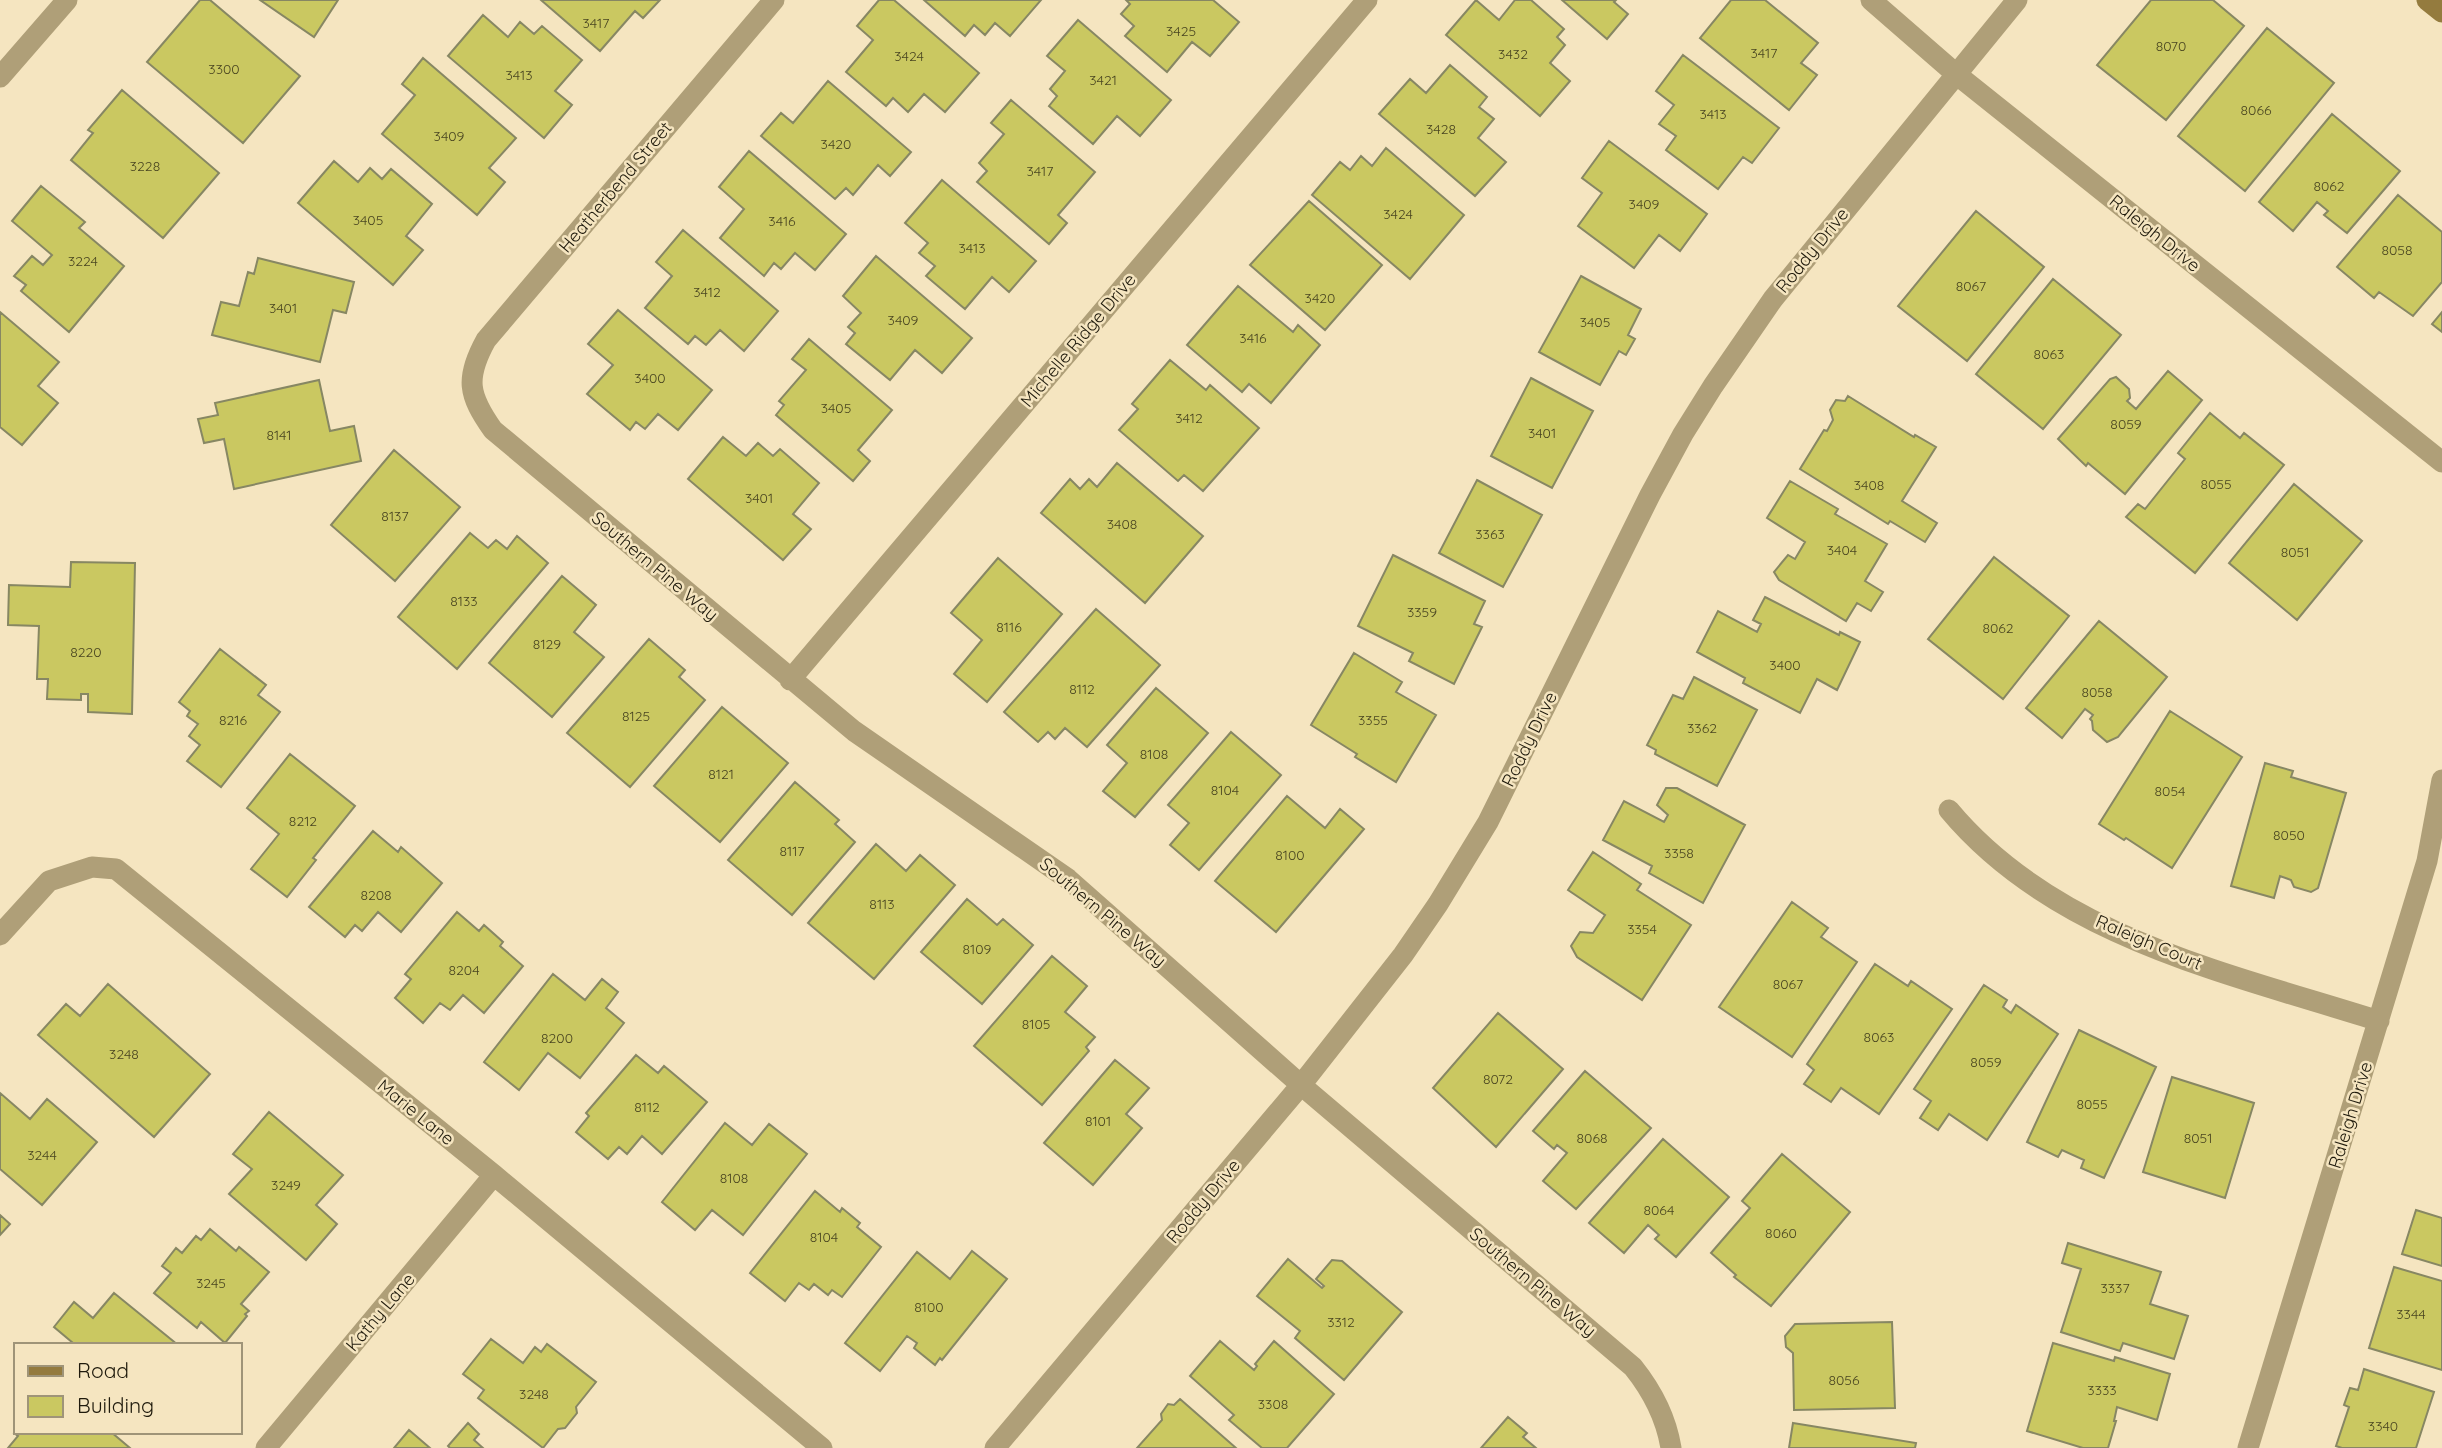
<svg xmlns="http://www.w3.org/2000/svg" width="2442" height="1448" font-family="Quicksand,sans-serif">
  <rect width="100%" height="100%" fill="#f5e5c0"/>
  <path fill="#cac861" stroke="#878763" stroke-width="2" d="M200 0H210L300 76 243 143 147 62Z
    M260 0H338L314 37Z
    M541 0H660L643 18 635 11 600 51Z
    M879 0H894L979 73 945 112 924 94 908 112 893 98 886 106 846 72 873 40 857 26Z
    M924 0H1041L1010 36 995 23 985 35 974 25 965 36Z
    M1126 0H1213L1239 22 1210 56 1192 42 1167 72 1125 36 1134 26 1121 14 1130 4Z
    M1476 0 1499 20 1515 0H1531L1564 29 1557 37 1565 45 1550 63 1570 81 1540 116 1446 35Z
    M1562 0H1616L1614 2 1628 14 1607 39Z
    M1731 0H1765L1818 43 1801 63 1817 75 1789 110 1700 38Z
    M2151 0H2213L2244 26 2166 120 2097 65Z
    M483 15 508 37 520 22 534 34 542 26 582 60 555 91 572 105 544 138 448 56Z
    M1078 20 1171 100 1140 136 1117 116 1093 144 1049 106 1057 96 1050 89 1065 71 1047 56Z
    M2267 28 2334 83 2245 191 2178 136Z
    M1683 55 1779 128 1752 163 1743 157 1718 189 1666 150 1676 136 1659 124 1674 105 1656 91Z
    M423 58 516 138 489 168 505 182 477 215 382 134 415 95 402 84Z
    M1450 65 1487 97 1479 107 1494 119 1478 138 1506 162 1475 196 1379 114 1410 79 1426 93Z
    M828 81 911 152 890 176 878 165 853 195 846 188 835 199 761 136 781 113 793 123Z
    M122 90 219 173 163 238 71 160 93 133 88 130Z
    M1011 100 1095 172 1058 215 1067 223 1049 244 977 182 987 171 979 163 1004 134 991 123Z
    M2332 114 2400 171 2347 233 2324 215 2328 211 2317 202 2293 231 2259 202Z
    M1609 141 1707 214 1680 251 1659 235 1634 268 1578 226 1602 193 1582 178Z
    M1386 148 1464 215 1410 279 1312 195 1340 162 1350 170 1361 156 1372 166Z
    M749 151 846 234 815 270 795 253 781 269 774 263 764 276 720 238 744 209 719 187Z
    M334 161 358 182 370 168 382 179 391 169 432 204 406 236 423 250 393 285 298 203Z
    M942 180 1036 261 1009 292 992 277 965 309 926 276 935 266 919 253 928 243 905 223Z
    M41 186 85 222 79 228 124 266 69 332 21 291 26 285 14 276 32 256 43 265 52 255 12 221Z
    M2398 195 2442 232V282L2413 316 2379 292 2374 298 2337 267Z
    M1309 201 1382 265 1325 330 1250 265Z
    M1976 211 2044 267 1967 361 1898 306Z
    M683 230 778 311 744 351 720 330 706 345 695 336 688 344 645 308 672 276 656 262Z
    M876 256 972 338 942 373 915 350 890 380 846 344 855 333 848 327 861 313 843 296Z
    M258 258 354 282 346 313 333 310 320 362 212 335 221 302 239 306 248 272 254 274Z
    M1581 276 1641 309 1628 335 1635 339 1626 355 1619 351 1600 385 1539 352Z
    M2053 279 2121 335 2043 429 1976 374Z
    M1238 286 1293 332 1298 325 1320 345 1271 403 1249 384 1242 392 1187 345Z
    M618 310 712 390 678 430 658 414 645 429 636 422 630 430 587 394 613 365 588 344Z
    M0 312 59 362 38 386 58 403 22 445 0 427Z
    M2442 312V332L2432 324Z
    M809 339 892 410 858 450 870 461 853 481 776 415 784 405 779 401 806 370 792 359Z
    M1170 360 1206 390 1210 385 1259 428 1203 491 1184 475 1178 481 1119 430 1138 409 1132 404Z
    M2168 371 2202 400 2125 494 2088 463 2086 466 2058 439 2110 379 2116 377 2129 389 2130 398 2127 401 2136 409Z
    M1531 378 1593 411 1552 488 1491 456Z
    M319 380 330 431 354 426 361 461 234 489 224 439 204 443 198 419 218 415 215 403Z
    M1848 396 1914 437 1915 435 1936 447 1902 501 1937 523 1925 542 1890 521 1888 524 1800 469 1824 430 1827 431 1833 420 1830 410 1836 400 1845 401Z
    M2210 413 2240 438 2244 433 2284 465 2195 573 2126 517 2138 504 2145 509 2185 459 2178 453Z
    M723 437 746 456 758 443 773 456 780 449 819 483 793 514 811 529 783 560 688 479Z
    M394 450 460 507 395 581 331 525Z
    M1117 463 1203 536 1145 603 1041 513 1070 479 1080 489 1089 479 1097 487Z
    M1477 480 1542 515 1503 587 1439 553Z
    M1790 481 1838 509 1835 514 1887 544 1865 581 1883 592 1871 611 1857 603 1846 621 1779 580 1774 572 1788 555 1795 559 1805 542 1767 518Z
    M2294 484 2362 541 2297 620 2229 563Z
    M470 533 488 548 496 540 507 549 517 536 548 563 457 669 398 617Z
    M1393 555 1485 601 1474 624 1482 627 1454 684 1409 661 1413 653 1358 626Z
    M1994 557 2069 616 2003 699 1928 639Z
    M998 558 1062 614 987 702 954 674 982 640 951 613Z
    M71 562 135 563 132 714 88 712V694H81V700L47 699 48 679H37L39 626 8 625 9 585 70 587Z
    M562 576 596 605 574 632 604 657 552 717 489 663Z
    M1765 597 1839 635 1840 632 1860 642 1837 690 1817 679 1800 713 1743 683 1745 678 1697 652 1718 611 1757 632 1761 624 1753 620Z
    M1096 609 1160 665 1087 747 1065 728 1055 739 1048 732 1038 742 1004 712Z
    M2099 621 2167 677 2118 737 2107 742 2093 730 2092 721 2090 719 2093 715 2085 709 2062 738 2026 708Z
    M649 639 685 670 679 677 705 700 630 787 567 733Z
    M220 649 266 685 258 695 280 712 221 787 187 761 200 745 189 736 198 724 187 716 190 711 179 702Z
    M1354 653 1402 682 1396 692 1436 715 1396 782 1355 757 1357 754 1311 725Z
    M1694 677 1757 710 1717 786 1655 754 1656 750 1647 745 1673 695 1683 699Z
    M1156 688 1208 733 1135 817 1103 791 1127 763 1107 745Z
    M722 707 788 763 720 842 654 786Z
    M2170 711 2242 757 2172 868 2126 838 2124 840 2099 824Z
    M1231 732 1281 775 1199 870 1170 845 1189 823 1168 805Z
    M290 754 355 806 313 858 316 860 287 897 251 869 279 834 247 808Z
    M2265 763 2293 771 2291 777 2346 793 2318 888 2311 892 2294 887 2291 880 2280 876 2274 898 2231 886Z
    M795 782 839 820 835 824 855 842 792 915 728 860Z
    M1666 788H1677L1745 825 1703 903 1649 873 1652 866 1603 840 1624 801 1664 822 1668 815 1657 805Z
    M1287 796 1325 828 1340 809 1364 829 1276 932 1215 881Z
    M373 831 398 852 401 847 442 883 401 932 378 912 362 931 355 925 345 937 309 907Z
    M876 844 906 871 920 855 955 885 874 979 808 923Z
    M1593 852 1641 884 1637 890 1691 925 1642 1000 1577 957 1571 946 1580 932 1593 933 1605 915 1568 890Z
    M967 899 997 925 1003 919 1033 945 982 1004 921 952Z
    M1792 902 1828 928 1821 937 1857 962 1792 1057 1719 1007Z
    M457 912 479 931 484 925 503 942 500 946 523 966 484 1013 463 995 450 1010 440 1003 423 1023 395 998 411 979 405 974Z
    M1052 956 1087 986 1065 1012 1095 1037 1086 1047 1089 1051 1042 1105 974 1046Z
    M1875 964 1908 986 1911 981 1952 1009 1879 1114 1841 1088 1831 1102 1804 1084 1814 1070 1807 1064Z
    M553 974 585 1000 602 979 618 992 606 1008 624 1023 580 1078 548 1053 519 1090 484 1062Z
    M108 984 210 1074 154 1137 38 1035 66 1004 80 1016Z
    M1984 985 2007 1000 2003 1007 2011 1013 2016 1005 2058 1034 1987 1140 1949 1114 1938 1130 1920 1118 1931 1101 1914 1089Z
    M1498 1013 1563 1069 1496 1147 1433 1088Z
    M2079 1030 2156 1067 2104 1178 2081 1168 2084 1160 2062 1150 2058 1157 2027 1142Z
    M636 1055 658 1073 664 1066 707 1102 662 1154 642 1136 627 1154 619 1147 608 1159 576 1132 589 1116 586 1113Z
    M1115 1060 1149 1088 1126 1114 1142 1128 1093 1185 1044 1143Z
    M1585 1071 1651 1128 1576 1209 1543 1181 1567 1153 1557 1145 1554 1149 1533 1131Z
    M2172 1077 2254 1103 2225 1198 2143 1172Z
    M0 1093 30 1119 47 1099 97 1142 42 1205 0 1169Z
    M269 1112 343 1175 316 1205 337 1224 306 1260 229 1194 252 1169 233 1154Z
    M725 1123 752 1145 769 1124 807 1154 743 1235 712 1210 695 1230 662 1202Z
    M1663 1139 1729 1197 1676 1257 1655 1239 1659 1235 1648 1225 1624 1253 1589 1223Z
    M1782 1154 1850 1212 1771 1306 1734 1277 1736 1275 1711 1253 1750 1208 1742 1201Z
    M815 1191 840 1212 842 1208 860 1223 857 1227 881 1247 842 1297 832 1290 828 1295 814 1284 809 1290 799 1283 785 1301 750 1273Z
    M2416 1210 2442 1218V1266L2402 1254Z
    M0 1215 10 1224 0 1235Z
    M210 1229 236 1251 239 1247 269 1272 241 1304 249 1311 245 1314 247 1316 225 1343 201 1322 197 1328 154 1293 171 1273 162 1266 176 1248 182 1253 196 1236 201 1240Z
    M2068 1243 2161 1272 2150 1304 2188 1316 2174 1359 2123 1343 2120 1351 2061 1332 2081 1269 2062 1263Z
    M972 1251 1007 1279 942 1360 940 1358 935 1365 914 1348 917 1343 907 1336 880 1371 845 1343 917 1252 950 1279Z
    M1288 1259 1322 1288 1324 1286 1316 1279 1332 1260 1342 1261 1402 1312 1344 1380 1295 1338 1300 1331 1257 1296Z
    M2394 1267 2442 1281V1370L2369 1348Z
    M114 1293 178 1345H72L73 1343 54 1327 74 1302 93 1318Z
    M1892 1322 1895 1408 1794 1410 1793 1353 1786 1347 1785 1336 1795 1324Z
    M491 1339 523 1363 535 1347 541 1352 547 1344 596 1382 576 1407 577 1413 565 1428 558 1429 543 1448 478 1398 484 1390 463 1374Z
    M1220 1341 1254 1370 1257 1366 1255 1364 1274 1341 1334 1394 1287 1448H1262L1229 1420 1234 1415 1190 1376Z
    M2053 1343 2114 1361 2115 1357 2170 1374 2157 1420 2117 1407 2114 1421H2116L2108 1448H2083L2027 1431Z
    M2364 1369 2434 1392 2416 1448H2342L2336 1446 2349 1407 2344 1405 2350 1388 2358 1390Z
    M1180 1399 1236 1448H1137L1162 1420 1161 1414 1168 1404 1174 1405Z
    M1508 1417 1527 1433 1523 1437 1536 1448H1481Z
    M468 1423 479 1434 474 1440 483 1448H450L448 1446Z
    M1793 1423 1916 1443 1915 1448H1789Z
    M16 1430V1432H111L130 1448H8L18 1436 14 1433Z
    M409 1430 430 1448H394Z"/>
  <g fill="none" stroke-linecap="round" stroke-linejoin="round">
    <path stroke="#af9f78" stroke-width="21" d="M774 0 486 340C465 378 468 395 493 430L854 731 1068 879 1301 1085 1633 1367C1653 1392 1666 1417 1671 1448
      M1871 0 1956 74 2442 462
      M0 77 67 0
      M790 680 1367 0
      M1949 810C2055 937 2228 973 2379 1021
      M0 935 49 881 92 867 116 869 494 1175 822 1448
      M266 1448 494 1175
      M995 1448 1301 1085 1403 955 1438 904 1488 822 1650 495 1683 434 1713 386 1773 299 2017 0
      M2248 1448 2427 861 2442 780"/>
    <path stroke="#947b3e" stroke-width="21" d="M2427 0 2442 12"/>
  </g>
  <g text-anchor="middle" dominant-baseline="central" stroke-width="5" stroke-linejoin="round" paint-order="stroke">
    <g font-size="14" fill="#4a4621">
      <text x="596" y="23">3417</text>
      <text x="1181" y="31">3425</text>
      <text x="2171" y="46">8070</text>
      <text x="1764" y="53">3417</text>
      <text x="1513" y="54">3432</text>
      <text x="909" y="56">3424</text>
      <text x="224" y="69">3300</text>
      <text x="519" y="75">3413</text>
      <text x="1103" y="80">3421</text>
      <text x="2256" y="110">8066</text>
      <text x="1713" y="114">3413</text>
      <text x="1441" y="129">3428</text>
      <text x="449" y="136">3409</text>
      <text x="836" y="144">3420</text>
      <text x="145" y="166">3228</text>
      <text x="1040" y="171">3417</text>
      <text x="2329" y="186">8062</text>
      <text x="1644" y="204">3409</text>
      <text x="1398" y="214">3424</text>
      <text x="368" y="220">3405</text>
      <text x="782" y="221">3416</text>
      <text x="972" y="248">3413</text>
      <text x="2397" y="250">8058</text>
      <text x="83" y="261">3224</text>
      <text x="1971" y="286">8067</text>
      <text x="707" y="292">3412</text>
      <text x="1320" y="298">3420</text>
      <text x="283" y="308">3401</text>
      <text x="903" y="320">3409</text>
      <text x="1595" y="322">3405</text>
      <text x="1253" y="338">3416</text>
      <text x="2049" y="354">8063</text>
      <text x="650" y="378">3400</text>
      <text x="836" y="408">3405</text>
      <text x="1189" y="418">3412</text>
      <text x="2126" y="424">8059</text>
      <text x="1542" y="433">3401</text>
      <text x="279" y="435">8141</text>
      <text x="2216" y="484">8055</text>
      <text x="1869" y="485">3408</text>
      <text x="759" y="498">3401</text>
      <text x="395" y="516">8137</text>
      <text x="1122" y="524">3408</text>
      <text x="1490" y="534">3363</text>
      <text x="1842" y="550">3404</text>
      <text x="2295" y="552">8051</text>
      <text x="464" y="601">8133</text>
      <text x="1422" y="612">3359</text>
      <text x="1009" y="627">8116</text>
      <text x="1998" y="628">8062</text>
      <text x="547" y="644">8129</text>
      <text x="86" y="652">8220</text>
      <text x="1785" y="665">3400</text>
      <text x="1082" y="689">8112</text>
      <text x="2097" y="692">8058</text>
      <text x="636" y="716">8125</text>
      <text x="233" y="720">8216</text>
      <text x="1373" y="720">3355</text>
      <text x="1702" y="728">3362</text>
      <text x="1154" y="754">8108</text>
      <text x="721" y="774">8121</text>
      <text x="1225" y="790">8104</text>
      <text x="2170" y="791">8054</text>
      <text x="303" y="821">8212</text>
      <text x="2289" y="835">8050</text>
      <text x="792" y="851">8117</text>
      <text x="1679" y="853">3358</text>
      <text x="1290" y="855">8100</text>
      <text x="376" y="895">8208</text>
      <text x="882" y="904">8113</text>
      <text x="1642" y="929">3354</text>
      <text x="977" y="949">8109</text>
      <text x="464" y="970">8204</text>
      <text x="1788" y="984">8067</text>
      <text x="1036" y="1024">8105</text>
      <text x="1879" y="1037">8063</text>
      <text x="557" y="1038">8200</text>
      <text x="124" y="1054">3248</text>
      <text x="1986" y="1062">8059</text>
      <text x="1498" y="1079">8072</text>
      <text x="2092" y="1104">8055</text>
      <text x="647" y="1107">8112</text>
      <text x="1098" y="1121">8101</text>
      <text x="1592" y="1138">8068</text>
      <text x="2198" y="1138">8051</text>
      <text x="42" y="1155">3244</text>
      <text x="734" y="1178">8108</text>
      <text x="286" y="1185">3249</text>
      <text x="1659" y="1210">8064</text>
      <text x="1781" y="1233">8060</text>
      <text x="824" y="1237">8104</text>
      <text x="211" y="1283">3245</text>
      <text x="2115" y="1288">3337</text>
      <text x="929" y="1307">8100</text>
      <text x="2411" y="1314">3344</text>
      <text x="1341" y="1322">3312</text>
      <text x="1844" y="1380">8056</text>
      <text x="2102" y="1390">3333</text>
      <text x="534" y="1394">3248</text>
      <text x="1273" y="1404">3308</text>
      <text x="2383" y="1426">3340</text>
    </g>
    <g font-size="18" fill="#1f1a0c" stroke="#f5e5c0">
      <text transform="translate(615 187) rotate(-50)">Heatherbend Street</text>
      <text transform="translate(2155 233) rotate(39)">Raleigh Drive</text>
      <text transform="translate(1812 250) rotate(-51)">Roddy Drive</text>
      <text transform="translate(1078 340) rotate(-50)">Michelle Ridge Drive</text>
      <text transform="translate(655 566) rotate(40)">Southern Pine Way</text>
      <text transform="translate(1529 739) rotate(-64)">Roddy Drive</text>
      <text transform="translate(1103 912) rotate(40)">Southern Pine Way</text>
      <text transform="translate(2149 942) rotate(23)">Raleigh Court</text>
      <text transform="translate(416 1112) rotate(39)">Marie Lane</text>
      <text transform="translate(2350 1115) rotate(-73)">Raleigh Drive</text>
      <text transform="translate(1203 1201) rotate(-50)">Roddy Drive</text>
      <text transform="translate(1533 1282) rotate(40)">Southern Pine Way</text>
      <text transform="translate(380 1312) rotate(-50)">Kathy Lane</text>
    </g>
  </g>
  <rect x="14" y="1343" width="228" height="91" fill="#f5e5c0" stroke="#9f9478" stroke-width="2"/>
  <rect x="28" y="1366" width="35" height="10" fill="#947b3e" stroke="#9f9478" stroke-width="2"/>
  <text x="77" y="1378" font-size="21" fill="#1f1a0c">Road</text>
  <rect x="28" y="1396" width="35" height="21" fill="#cac861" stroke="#9f9478" stroke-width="2"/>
  <text x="77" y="1413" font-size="21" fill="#1f1a0c">Building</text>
</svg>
